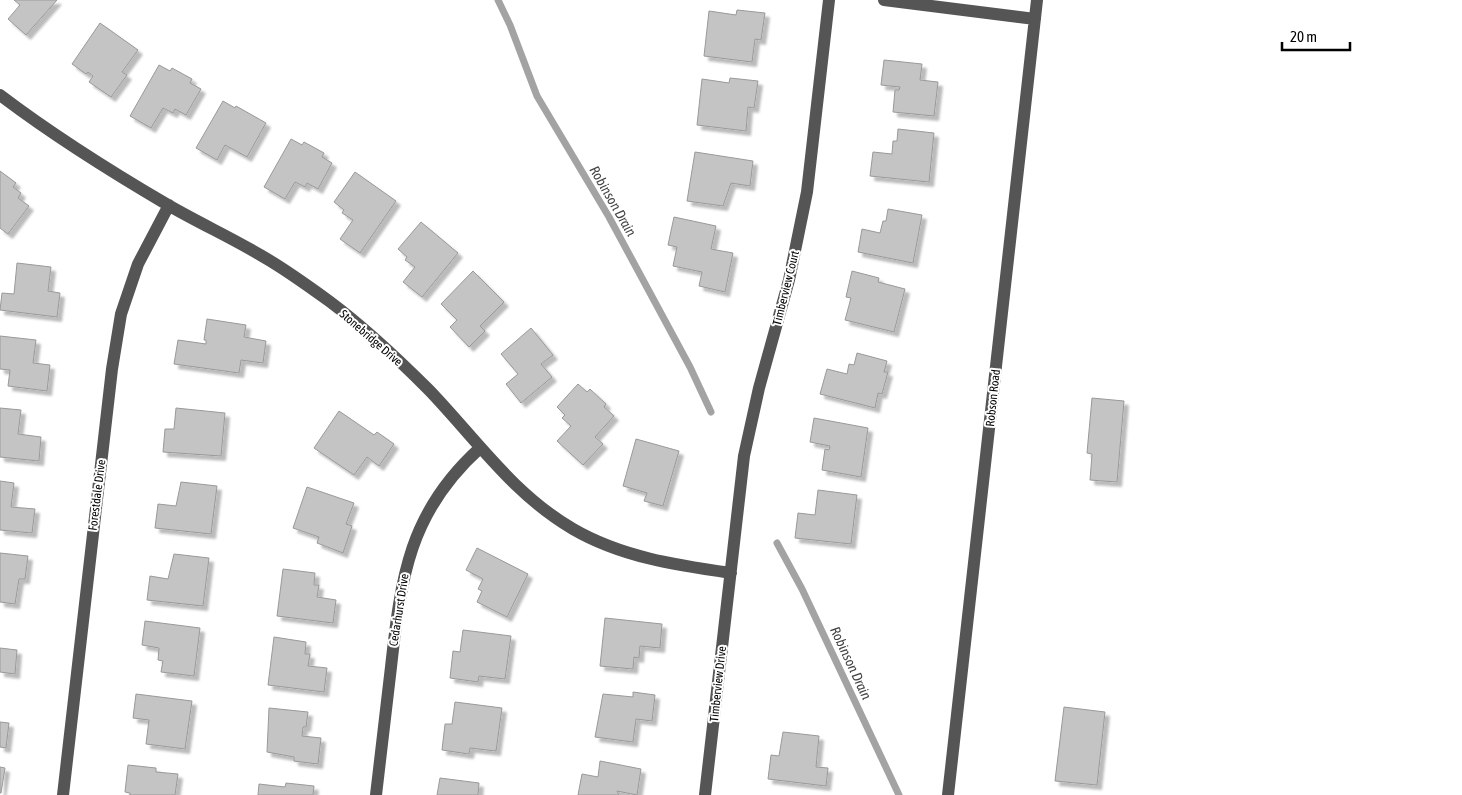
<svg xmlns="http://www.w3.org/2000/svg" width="1462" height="795" font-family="'Asap Condensed',sans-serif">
  <defs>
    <filter id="shadow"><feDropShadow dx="4.5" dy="4.5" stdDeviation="1" flood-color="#0004"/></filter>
  </defs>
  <rect width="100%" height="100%" fill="#fff"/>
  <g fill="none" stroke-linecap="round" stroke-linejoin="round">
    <path stroke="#a3a3a3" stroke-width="7" d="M498 0 510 25 537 96 609 217 690 367 711 412
      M777 543 802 589 899 795"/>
  </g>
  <path fill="#c4c4c4" stroke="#999" filter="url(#shadow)" d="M14 0H57L26 35 8 19 20 5Z
    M737 10 765 13 761 40 755 39 752 62 704 56 709 11 736 15Z
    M100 23 138 50 122 72 127 75 111 97 89 82 93 76 88 72 86 74 72 64Z
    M884 60 922 64 920 80 938 82 934 116 893 112 895 90H899L900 87 881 85Z
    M159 65 170 71 172 68 192 79 190 83 201 89 186 115 175 109 173 113 163 108 151 128 130 116Z
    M730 78 758 81 754 108 748 107 746 131 697 125 702 79 729 83Z
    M223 101 235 108 236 106 266 123 247 157 225 145 217 160 196 148Z
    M898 129 934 133 929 182 870 176 873 152 892 154 893 141H897Z
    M291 139 302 145 304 142 324 153 322 157 332 163 318 189 307 183 305 187 295 182 285 199 264 187Z
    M695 152 753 161 750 186 731 183 723 206 687 201Z
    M0 171 16 183 13 187 21 193 18 198 29 206 8 234 0 228Z
    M355 172 396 201 360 253 340 239 353 220 342 213 344 210 334 202Z
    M888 209 922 215 913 263 858 252 862 229 880 233 883 221H886Z
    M674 217 716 226 711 249 733 253 725 292 699 286 702 272 673 266 677 247 668 245Z
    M421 222 458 253 422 297 403 282 415 267 405 260 407 257 398 249Z
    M17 263 51 267 48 291 60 293 57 317 0 310 2 293 14 294Z
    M473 271 504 302 480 326 485 331 469 347 450 327 457 320 441 304Z
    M852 271 879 278 878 282 905 289 894 332 845 320 851 298 846 297Z
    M207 319 246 325 244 337 266 341 263 363 241 360 239 373 174 364 178 340 206 344V340H204Z
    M531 328 553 355 541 364 552 377 521 403 506 384 518 374 501 354Z
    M0 336 36 340 33 363 50 365 47 391 8 386 10 370 0 369Z
    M857 353 887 361 884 372H888L882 394 878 393 875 408 820 394 827 369 847 374 849 364 854 365Z
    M578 384 587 392 590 389 606 404 604 407 614 416 595 437 603 444 583 465 557 441 571 426 562 418 565 415 557 407Z
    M1092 398 1124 401 1117 482 1090 480 1092 454 1087 453Z
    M0 408 21 410 18 434 41 437 39 461 0 457Z
    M176 408 225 413 221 456 163 452 165 429H174Z
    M339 411 374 435 377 432 394 444 379 466 367 457 354 475 314 448Z
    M814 418 868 428 861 477 822 470 825 449 829 450 830 446 810 442Z
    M636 439 679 451 663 506 644 501 647 493 623 486Z
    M0 481 14 483 11 507 35 509 32 533 0 530Z
    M181 482 217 486 211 534 155 528 158 504 176 506Z
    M307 487 354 503 346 524 352 526 343 553 317 543 319 537 293 528Z
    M818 490 857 495 851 544 795 538 798 513 815 515Z
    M477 548 528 574 507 617 477 602 482 591 478 589 483 579 466 570Z
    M0 553 28 556 25 579H19L15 604 0 602Z
    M174 554 209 558 203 606 147 600 150 576 168 579Z
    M283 569 315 573 314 585H319L317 597 336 600 333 623 277 616Z
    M605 618 662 624 660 648 640 646 639 658 634 657 633 669 600 666Z
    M145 621 200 628 194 676 161 672 163 661 158 660 159 648 142 645Z
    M463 630 511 636 505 679 479 676 478 682 450 678 453 651 460 652Z
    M274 637 306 642 305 654H310L308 666 327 668 324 692 268 685Z
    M0 648 17 650 15 674 0 672Z
    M633 692 655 695 652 721 636 719 633 742 595 737 603 694 633 697Z
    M136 694 192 701 185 749 146 744 149 720 133 718Z
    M455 702 502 708 496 751 470 748 469 754 442 750 445 724H452Z
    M1064 707 1105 712 1097 785 1055 781Z
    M269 708 308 712 306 727H303L302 736 321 738 318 764 294 761V757L267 752Z
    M0 722 9 723 6 748 0 747Z
    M783 732 819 736 816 767 828 768 826 786 768 779 771 755 779 756Z
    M600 761 641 769 637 795 617 791 619 795H578L582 774 598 777Z
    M128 765 156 768V772L178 774 175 795H130V793L125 792Z
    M0 767 5 768 1 793H0Z
    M440 778 479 783 478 795H437Z
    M286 783 314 786 313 795H258L259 784 285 787Z"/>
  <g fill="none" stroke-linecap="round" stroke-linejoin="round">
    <path stroke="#555" stroke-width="12" d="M884 0 1035 19
      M0 95C54 136 110 171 168 205 199 223 232 238 262 256 285 269 307 285 329 301 364 327 398 359 429 390 476 439 513 494 573 529 621 557 676 565 731 573
      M63 795 112 369 121 314 138 264 169 205
      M376 795C381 752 386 709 391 667 401 577 409 512 480 448
      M705 795 744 456 759 388 789 280 807 192 829 0
      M948 795 1037 0"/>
  </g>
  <g text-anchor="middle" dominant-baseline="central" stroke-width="4" stroke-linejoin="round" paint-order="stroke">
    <g font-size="12" fill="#000" stroke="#fff">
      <text transform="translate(786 288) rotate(-76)">Timberview Court</text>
      <text transform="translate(371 338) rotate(41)">Stonebridge Drive</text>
      <text transform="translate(993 398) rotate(-84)">Robson Road</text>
      <text transform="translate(97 495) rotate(-83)">Forestdale Drive</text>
      <text transform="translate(399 610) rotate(-81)">Cedarhurst Drive</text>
      <text transform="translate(718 684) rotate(-84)">Timberview Drive</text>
    </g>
    <g font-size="14" font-style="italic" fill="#444" stroke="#fff">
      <text transform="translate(613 201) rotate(60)">Robinson Drain</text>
      <text transform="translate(851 663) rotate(65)">Robinson Drain</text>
    </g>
  </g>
  <path d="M1282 42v8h68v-8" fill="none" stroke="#000000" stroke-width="2.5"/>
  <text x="1290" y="42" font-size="15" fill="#000000" stroke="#ffffff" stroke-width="4" paint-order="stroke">20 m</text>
</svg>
